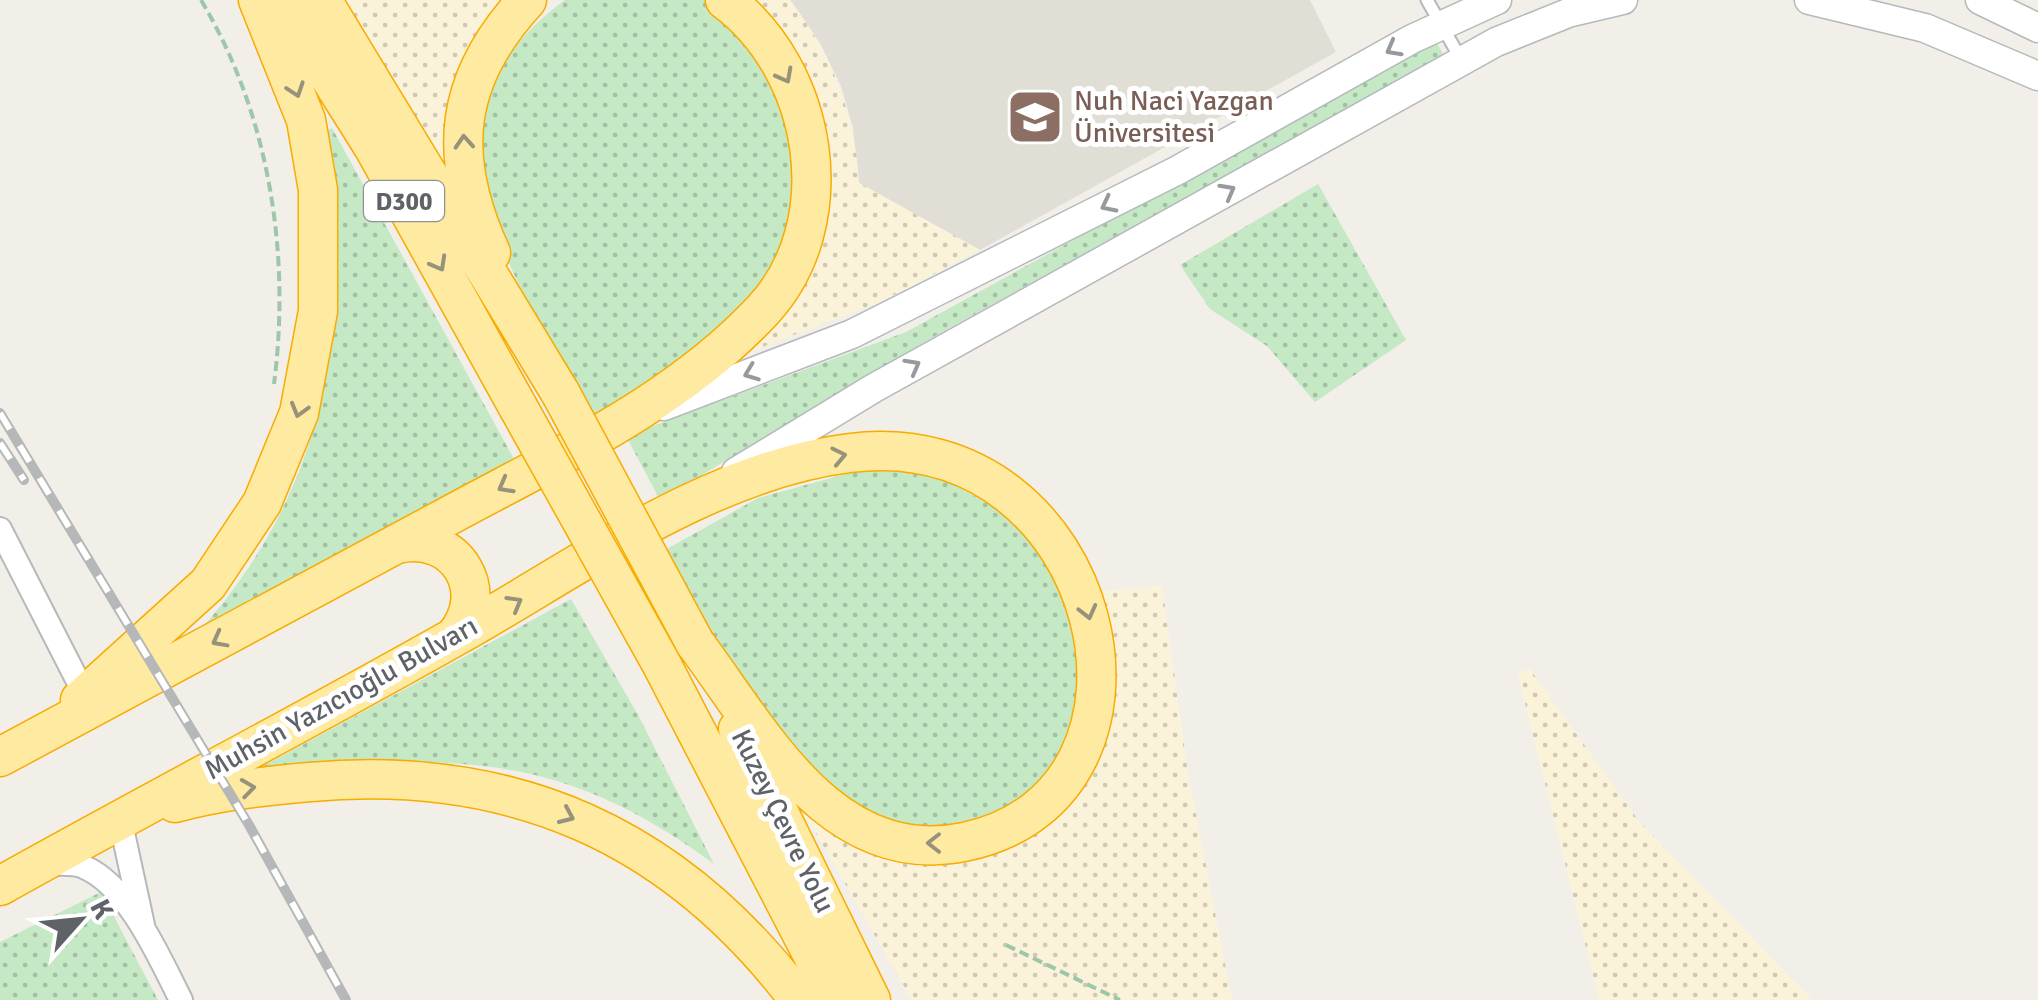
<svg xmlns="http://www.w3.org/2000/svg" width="2038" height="1000" font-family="Signika,sans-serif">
  <defs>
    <pattern id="grass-dots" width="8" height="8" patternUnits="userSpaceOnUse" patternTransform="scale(2.5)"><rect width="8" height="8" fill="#c5e8c5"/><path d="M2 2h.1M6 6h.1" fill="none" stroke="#a3c0a4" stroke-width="1.8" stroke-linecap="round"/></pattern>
    <pattern id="sand-dots" width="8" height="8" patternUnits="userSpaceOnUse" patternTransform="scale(2.5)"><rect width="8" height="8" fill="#fbf3d9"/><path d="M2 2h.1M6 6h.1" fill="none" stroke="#cec8b4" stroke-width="1.8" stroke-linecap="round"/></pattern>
  </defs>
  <rect width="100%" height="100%" fill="#f1efe8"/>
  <path fill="#e1ded6" d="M790 0H1310L1336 52 980 250 859 183 853 128 841 86 820 43Z"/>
  <path fill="url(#grass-dots)" d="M565 0H708L769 71 798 162 787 242 733 326 591 417C517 280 398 121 565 0Z
    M1436 41 1444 56 933 337 660 500 626 436 906 332Z
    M332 128 519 468 188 643C325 499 358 324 322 133Z
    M1318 184 1406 340 1315 402 1267 346 1210 309 1180 265Z
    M860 470 935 474 1035 530 1088 667 1058 774 968 833 856 817 754 707 665 550 758 498Z
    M571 599 638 715 714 864C551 743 435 755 245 776Z
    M101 892 158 1000H0V942Z"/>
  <path fill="url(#sand-dots)" d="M344 0H502L476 38 442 167Z
    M755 0H790C832 55 855 113 859 183L980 250 882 301 733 358 829 182 828 138 815 94Z
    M1162 586 1188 773 1232 1000H912L794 795 991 845 1110 686 1113 641 1102 591Z
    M1529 668 1638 820 1812 1000H1599L1518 675Z"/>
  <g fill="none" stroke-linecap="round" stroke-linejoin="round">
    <g stroke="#b5b8bc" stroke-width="15">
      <path id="service" d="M1427 0 1462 61"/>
    </g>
    <g stroke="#b5b8bc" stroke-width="26">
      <path id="minor" d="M0 529 85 695
        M120 819 143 925
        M45 864C57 864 74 862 84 867 129 886 160 959 181 1000"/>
    </g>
    <g stroke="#b5b8bc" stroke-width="31">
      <path id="tertiary" d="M1809 0 1925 28 2038 76
        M1980 0 2038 28
        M664 406 852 334 1178 170 1412 39 1497 0
        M736 472 874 388 1496 42 1568 13 1623 0"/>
    </g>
    <g stroke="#f9ab00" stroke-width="41">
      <path id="trunk" d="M281 0 374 148 518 407
        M322 0 561 394
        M491 253C446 155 454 79 527 0
        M397 544C456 530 494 592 454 637
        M662 665 836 1000
        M80 700 208 584 262 503 299 413 318 311V190L306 120 258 0
        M738 729 871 1000
        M0 757C147 679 294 600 441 520 551 460 676 404 763 310 844 222 818 69 725 0
        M175 803C219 791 264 786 310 782 515 764 675 836 799 1000
        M0 886C152 801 306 721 458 635 577 568 710 470 850 453 1107 421 1192 795 964 842 831 869 761 731 695 643"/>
    </g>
    <path stroke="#9cc7a9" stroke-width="4" stroke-dasharray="10 5" stroke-linecap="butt" d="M201 0C269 114 291 253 274 384
      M1006 945 1120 1000"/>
    <use href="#service" stroke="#fff" stroke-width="11"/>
    <use href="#minor" stroke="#fff" stroke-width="22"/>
    <use href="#tertiary" stroke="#fff" stroke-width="28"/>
    <use href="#trunk" stroke="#feeaa1" stroke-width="38"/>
    <g stroke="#b6b7b8" stroke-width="10">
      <path id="rail" d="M0 413 249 825 346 1000
        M0 443 24 480"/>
    </g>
    <use href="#rail" stroke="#fff" stroke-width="6" stroke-dasharray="19" stroke-linecap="butt"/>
    <g stroke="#f9ab00" stroke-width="41" stroke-linecap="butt">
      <path id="trunk-bridge" d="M561 394 695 643
        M518 407 662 665"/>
    </g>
    <use href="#trunk-bridge" stroke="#feeaa1" stroke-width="38"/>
  </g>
  <defs><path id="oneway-chevron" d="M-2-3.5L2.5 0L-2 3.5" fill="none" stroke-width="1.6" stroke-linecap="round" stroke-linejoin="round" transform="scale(2.5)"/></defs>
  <g stroke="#979a9d">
    <use href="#oneway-chevron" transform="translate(1393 49) rotate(151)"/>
    <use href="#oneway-chevron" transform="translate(1228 191) rotate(-29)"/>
    <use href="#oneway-chevron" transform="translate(1108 205) rotate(153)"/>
    <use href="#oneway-chevron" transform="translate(913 366) rotate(-29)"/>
    <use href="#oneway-chevron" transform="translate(751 373) rotate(159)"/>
  </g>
  <g stroke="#97927c">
    <use href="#oneway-chevron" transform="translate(785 76) rotate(62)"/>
    <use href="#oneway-chevron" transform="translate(296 90) rotate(71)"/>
    <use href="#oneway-chevron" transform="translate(464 142) rotate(-94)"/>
    <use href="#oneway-chevron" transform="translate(439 264) rotate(61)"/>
    <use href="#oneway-chevron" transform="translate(299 410) rotate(106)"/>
    <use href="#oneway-chevron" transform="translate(839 456) rotate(-12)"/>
    <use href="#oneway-chevron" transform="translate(505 486) rotate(151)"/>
    <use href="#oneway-chevron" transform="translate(515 603) rotate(-30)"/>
    <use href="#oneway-chevron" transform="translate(1088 612) rotate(76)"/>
    <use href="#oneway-chevron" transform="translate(219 640) rotate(152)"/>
    <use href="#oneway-chevron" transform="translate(248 788) rotate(-8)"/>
    <use href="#oneway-chevron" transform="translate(567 816) rotate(24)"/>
    <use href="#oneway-chevron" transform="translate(934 843) rotate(180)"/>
  </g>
  <defs>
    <g id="university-square" transform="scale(2.875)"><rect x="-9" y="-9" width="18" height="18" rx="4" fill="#8d6e63" stroke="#fff"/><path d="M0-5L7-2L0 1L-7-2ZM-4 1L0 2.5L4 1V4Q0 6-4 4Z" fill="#fff"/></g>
  </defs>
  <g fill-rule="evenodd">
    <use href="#university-square" x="1035" y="117"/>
  </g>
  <g text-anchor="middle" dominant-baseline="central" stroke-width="10" stroke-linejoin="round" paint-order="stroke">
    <rect fill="#fff" stroke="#8f9295" stroke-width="2.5" x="364" y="181" width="80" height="40" rx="8"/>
    <g font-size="25" font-weight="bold" fill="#5f6368">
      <text x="404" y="201">D300</text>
    </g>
    <g font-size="28" fill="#785e54" stroke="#fff" text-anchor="start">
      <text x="1074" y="101">Nuh Naci Yazgan<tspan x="1074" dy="32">Üniversitesi</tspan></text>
    </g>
    <g font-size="28" fill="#5f6368" stroke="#fff">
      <text transform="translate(341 698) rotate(-29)">Muhsin Yazıcıoğlu Bulvarı</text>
      <text transform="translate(783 821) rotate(64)">Kuzey Çevre Yolu</text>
    </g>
  </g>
  <g transform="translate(80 920) rotate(63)" stroke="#ffffff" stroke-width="8" paint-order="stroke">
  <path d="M0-8L18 38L0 25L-18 38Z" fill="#5f6368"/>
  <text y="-15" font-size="28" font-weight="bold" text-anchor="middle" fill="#5f6368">K</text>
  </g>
</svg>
